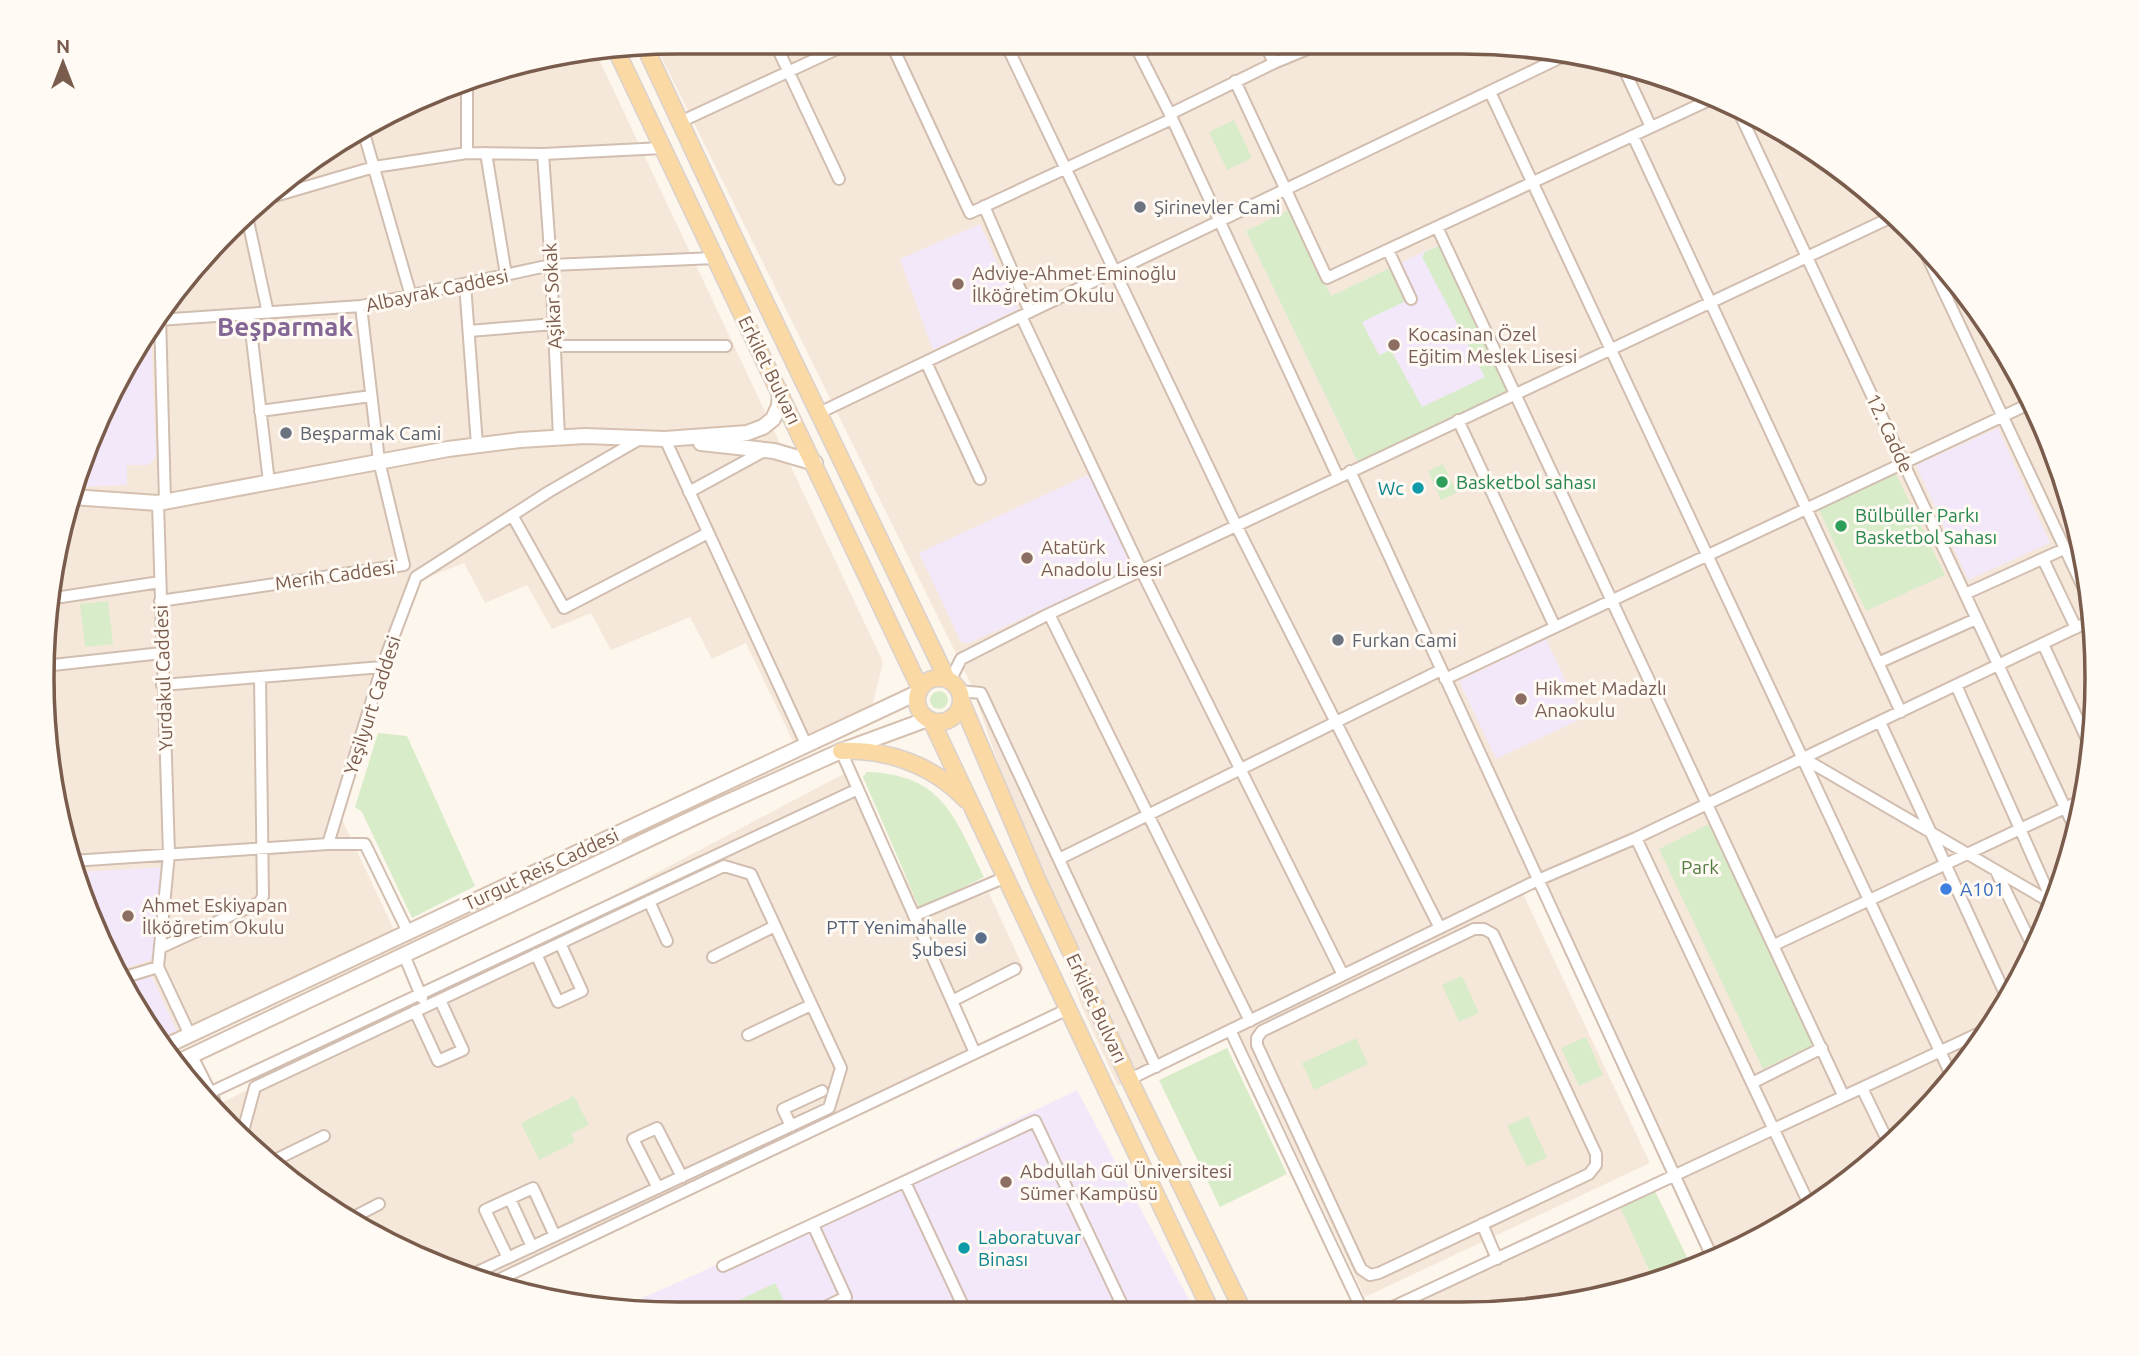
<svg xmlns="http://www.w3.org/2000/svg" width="2139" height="1356" font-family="Ubuntu,sans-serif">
  <rect width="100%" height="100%" fill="#fdf6ec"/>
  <path fill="#f5e8da" d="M678 42 1544 47 1704 90 1848 174 1939 259 2012 360 2063 474 2092 595 2096 720 2075 843 2031 960 1965 1065 1880 1156 1743 1248 1714 1259 1535 877 1118 1086 1081 1005 971 684 656 46Z
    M597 55 883 662 871 710 799 754 746 643 712 659 690 617 611 650 591 613 552 629 527 585 485 603 464 563 408 585 340 815 396 934 161 1044 149 1032 64 843 42 678 76 473 174 291 324 149 474 76Z
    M849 771 926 916 989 893 1024 969 960 1002 983 1056 493 1281 435 1266 291 1182 218 1105Z
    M1523 894 1650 1163 1365 1297 1237 1029Z
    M1653 1187 1692 1267 1626 1292 1503 1313 1387 1312Z"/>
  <path fill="#f3e8fa" d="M1289 210 1331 296 1440 244 1511 393 1359 465 1246 231Z
    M980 224 1018 309 933 350 900 259Z
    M151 332 156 457 149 465H127V485L77 487 76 473Z
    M1998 428 2050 543 1968 580 1916 465Z
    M1094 472 1134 567 969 643 961 642 919 553Z
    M1546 639 1583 718 1496 759 1459 681Z
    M167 867 151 960 121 969 77 872Z
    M150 973 177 1031 157 1040 149 1032 126 981Z
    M1077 1090 1195 1311 617 1309 697 1274Z"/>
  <path fill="#d8ecc9" d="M1234 120 1252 158 1227 170 1209 132Z
    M1289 210 1331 296 1390 268 1406 301 1362 322 1379 355 1391 350 1422 407 1485 377 1422 257 1425 252 1440 245 1511 393 1359 465 1246 231Z
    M1443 464 1457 493 1441 500 1428 471Z
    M1896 474 1945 575 1866 611 1819 510Z
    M108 601 113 644 85 647 80 604Z
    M930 700a9 9 0 1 1 18 0a9 9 0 1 1-18 0Z
    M378 733 407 736 475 886 412 918 362 812 355 807Z
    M867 772C943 774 955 818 984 877L920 909 863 777Z
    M1711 823 1813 1045 1763 1069 1659 849Z
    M1462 976 1479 1013 1459 1022 1442 985Z
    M1586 1037 1603 1075 1579 1086 1561 1048Z
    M1356 1038 1368 1064 1314 1090 1302 1063Z
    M1227 1048 1287 1174 1220 1207 1159 1080Z
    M574 1096 589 1125 571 1134 575 1142 539 1160 521 1123Z
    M1528 1116 1547 1157 1527 1167 1507 1126Z
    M1653 1187 1688 1260 1652 1276 1618 1203Z
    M775 1283 788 1309H721Z"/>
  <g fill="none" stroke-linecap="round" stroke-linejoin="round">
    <g stroke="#d1beb0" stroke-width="14">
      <path id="street" d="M775 43 839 179
        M891 43 970 213 1172 119
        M1006 44 1236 525 1440 928
        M1135 45 1170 114 1338 477
        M1266 46 1274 63
        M1624 69 1651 127
        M467 79V153
        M1235 81 1327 278 1716 97
        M1490 92 1953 1079
        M1738 110 2077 833
        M1170 114 1274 63 1315 46
        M680 122 850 43
        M363 130 411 296
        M1633 136 1901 712
        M486 153 506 275
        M543 154 551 265 559 437
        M275 196 374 167 467 153 543 154 663 148
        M984 206 1030 312
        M248 221 268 313
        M1437 227 1843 1095
        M1920 241 2092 606
        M1388 250 1411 299
        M465 284 477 445
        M249 314 269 482
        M160 316 165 501
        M1021 316 1141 570 1343 975
        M158 320 361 306 551 265 715 258
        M469 331 554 324
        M555 346H726
        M926 362 980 479
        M260 411 371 396
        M819 413 1568 54
        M1458 420 1555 627
        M665 439 806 744
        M1350 471 1713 1259
        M689 492 766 450
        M512 515 564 608 708 533
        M2043 559 2076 628
        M1965 594 2064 549
        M55 598 160 582
        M160 601 404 565 379 461 361 306
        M1049 614 1250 1021
        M2043 644 2091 748
        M1878 663 1976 619
        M44 666 162 653
        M1445 679 2031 403
        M950 681 961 659 1049 614 1894 216
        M162 685 382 667
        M1956 685 2053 903
        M959 691 981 693 1156 1067
        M1880 722 2007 998
        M841 751 975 1053
        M1803 758 2052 903
        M1636 838 1809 1204
        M328 844H365L408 932
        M1059 859 1441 670
        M72 861 328 844 382 667 416 577 550 491 640 439
        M1996 871 2035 951
        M649 901 667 941
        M914 916 1006 877
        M1474 929H1484L1493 934 1596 1154V1165L1589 1174 1379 1273 1370 1275 1361 1269 1257 1045V1038L1262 1031Z
        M1774 945 2082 800
        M160 948 260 902 263 896 260 677
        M536 954 558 1002 582 991 560 943
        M404 955 422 998
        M713 957 775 926
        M158 967 169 854 158 503
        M125 977 158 967 190 1035
        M952 1001 1015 969
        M415 1011 438 1061 463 1050 440 1000
        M1230 1030 1363 1312
        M748 1035 811 1005
        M192 1056 214 1100
        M1130 1079 1538 880 1636 838 2092 620
        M1752 1083 1822 1048
        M1862 1088 1890 1146
        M207 1094 858 789
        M791 1126 783 1109 822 1091
        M243 1131 255 1087 724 866 751 874 841 1068 829 1108 471 1275
        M271 1162 324 1136
        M905 1182 965 1310
        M658 1188 633 1139 657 1128 682 1177
        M510 1199 532 1247
        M352 1218 379 1204
        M1482 1224 1497 1259
        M813 1225 846 1297 819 1310
        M508 1258 485 1210 533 1188 555 1236
        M723 1266 1035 1121 1125 1311
        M494 1282 1068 1009
        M1382 1312 1988 1029"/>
    </g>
    <g stroke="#d6c0b0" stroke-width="18">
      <path id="secondary" d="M701 443 774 451 815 463
        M72 497 158 503 448 449 520 440 585 436 665 439 747 433 763 427 773 419 779 406 780 391
        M164 1047 919 692
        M178 1062 710 810 841 751 928 719"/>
    </g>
    <g stroke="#dad1cd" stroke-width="19">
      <path id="primary" d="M645 47 741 252 947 679
        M617 52 920 688
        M917 700a22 22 0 1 1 44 0a22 22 0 1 1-44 0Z
        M961 701 1037 879 1134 1089 1243 1311
        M931 720 1211 1311
        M841 751C887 749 933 765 965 799"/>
    </g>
    <use href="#street" stroke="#fff" stroke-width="10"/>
    <use href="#secondary" stroke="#fff" stroke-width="14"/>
    <use href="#primary" stroke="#fbd9a5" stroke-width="16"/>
  </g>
  <g fill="#6b7280" stroke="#fffaf3" stroke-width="2.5">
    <circle cx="1140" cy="207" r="7"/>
    <circle cx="286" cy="433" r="7"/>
    <circle cx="1338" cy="640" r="7"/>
  </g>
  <g fill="#8d6e63" stroke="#fffaf3" stroke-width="2.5">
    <circle cx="958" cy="284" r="7"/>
    <circle cx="1394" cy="345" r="7"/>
    <circle cx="1027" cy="558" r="7"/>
    <circle cx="1521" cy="699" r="7"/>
    <circle cx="128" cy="916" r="7"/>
    <circle cx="1006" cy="1182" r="7"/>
  </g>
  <g fill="#2e9e5b" stroke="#fffaf3" stroke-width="2.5">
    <circle cx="1442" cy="482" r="7"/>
    <circle cx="1841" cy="526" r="7"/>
  </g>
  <g fill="#0f9aa8" stroke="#fffaf3" stroke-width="2.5">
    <circle cx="1418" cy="488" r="7"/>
    <circle cx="964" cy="1248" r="7"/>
  </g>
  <circle fill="#3f7fe0" stroke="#fffaf3" stroke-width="2.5" cx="1946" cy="889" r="7"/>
  <circle fill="#5c6f8a" stroke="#fffaf3" stroke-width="2.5" cx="981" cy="938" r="7"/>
  <g text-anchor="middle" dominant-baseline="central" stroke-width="6" stroke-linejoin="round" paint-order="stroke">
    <g font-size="19" fill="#5b616d" stroke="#fffaf3" text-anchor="start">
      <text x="1154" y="207">Şirinevler Cami</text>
      <text x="300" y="433">Beşparmak Cami</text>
      <text x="1352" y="640">Furkan Cami</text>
    </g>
    <g font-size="19" fill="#785e54" stroke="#fffaf3" text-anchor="start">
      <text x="972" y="273">Adviye-Ahmet Eminoğlu<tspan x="972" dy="22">İlköğretim Okulu</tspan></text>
      <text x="1408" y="334">Kocasinan Özel<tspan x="1408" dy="22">Eğitim Meslek Lisesi</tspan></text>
      <text x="1041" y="547">Atatürk<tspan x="1041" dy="22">Anadolu Lisesi</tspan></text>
      <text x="1535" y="688">Hikmet Madazlı<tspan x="1535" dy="22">Anaokulu</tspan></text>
      <text x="142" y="905">Ahmet Eskiyapan<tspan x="142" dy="22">İlköğretim Okulu</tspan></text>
      <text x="1020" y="1171">Abdullah Gül Üniversitesi<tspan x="1020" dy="22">Sümer Kampüsü</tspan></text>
    </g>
    <g font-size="19" fill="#7a5c4d" stroke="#fffaf3">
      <text transform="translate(437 290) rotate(-12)">Albayrak Caddesi</text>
      <text transform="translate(552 296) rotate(-93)">Aşikar Sokak</text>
      <text transform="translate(770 370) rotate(64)">Erkilet Bulvarı</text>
      <text transform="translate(1890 433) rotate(65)">12. Cadde</text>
      <text transform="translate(335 575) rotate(-8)">Merih Caddesi</text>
      <text transform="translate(163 678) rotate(-92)">Yurdakul Caddesi</text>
      <text transform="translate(372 705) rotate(-72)">Yeşilyurt Caddesi</text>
      <text transform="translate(541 869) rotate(-25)">Turgut Reis Caddesi</text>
      <text transform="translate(1097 1008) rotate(65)">Erkilet Bulvarı</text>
    </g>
    <g font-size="19" fill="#27864d" stroke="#fffaf3" text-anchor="start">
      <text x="1456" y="482">Basketbol sahası</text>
      <text x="1855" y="515">Bülbüller Parkı<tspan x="1855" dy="22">Basketbol Sahası</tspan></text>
    </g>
    <g font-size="19" fill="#0d838f" stroke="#fffaf3" text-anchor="end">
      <text x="1404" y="488">Wc</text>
      <text x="978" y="1237" text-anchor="start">Laboratuvar<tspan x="978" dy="22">Binası</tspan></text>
    </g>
    <g font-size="19" fill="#537a41" stroke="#fffaf3">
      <text x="1700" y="867">Park</text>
    </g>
    <g font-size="19" fill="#366cbe" stroke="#fffaf3" text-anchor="start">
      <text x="1960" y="889">A101</text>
    </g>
    <g font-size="19" fill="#4e5e75" stroke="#fffaf3" text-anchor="end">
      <text x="967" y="927">PTT Yenimahalle<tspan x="967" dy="22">Şubesi</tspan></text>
    </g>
    <g font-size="26" font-weight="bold" fill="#846695" stroke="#fffaf3">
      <text x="285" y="326">Beşparmak</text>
    </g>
  </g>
  <path d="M0 0H2139V1356H0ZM678 54H1461A624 624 0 0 1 2085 678V678A624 624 0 0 1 1461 1302H678A624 624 0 0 1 54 678V678A624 624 0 0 1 678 54Z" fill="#fffaf3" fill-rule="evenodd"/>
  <path fill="none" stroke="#7a5c4d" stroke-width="3.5" d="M678 54H1461A624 624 0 0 1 2085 678V678A624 624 0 0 1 1461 1302H678A624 624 0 0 1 54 678V678A624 624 0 0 1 678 54Z"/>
  <g transform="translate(63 63)" stroke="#fffaf3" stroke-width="5" paint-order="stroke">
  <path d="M0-5L12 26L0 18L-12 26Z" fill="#7a5c4d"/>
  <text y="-10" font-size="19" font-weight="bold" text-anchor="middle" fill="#7a5c4d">N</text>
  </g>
</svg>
